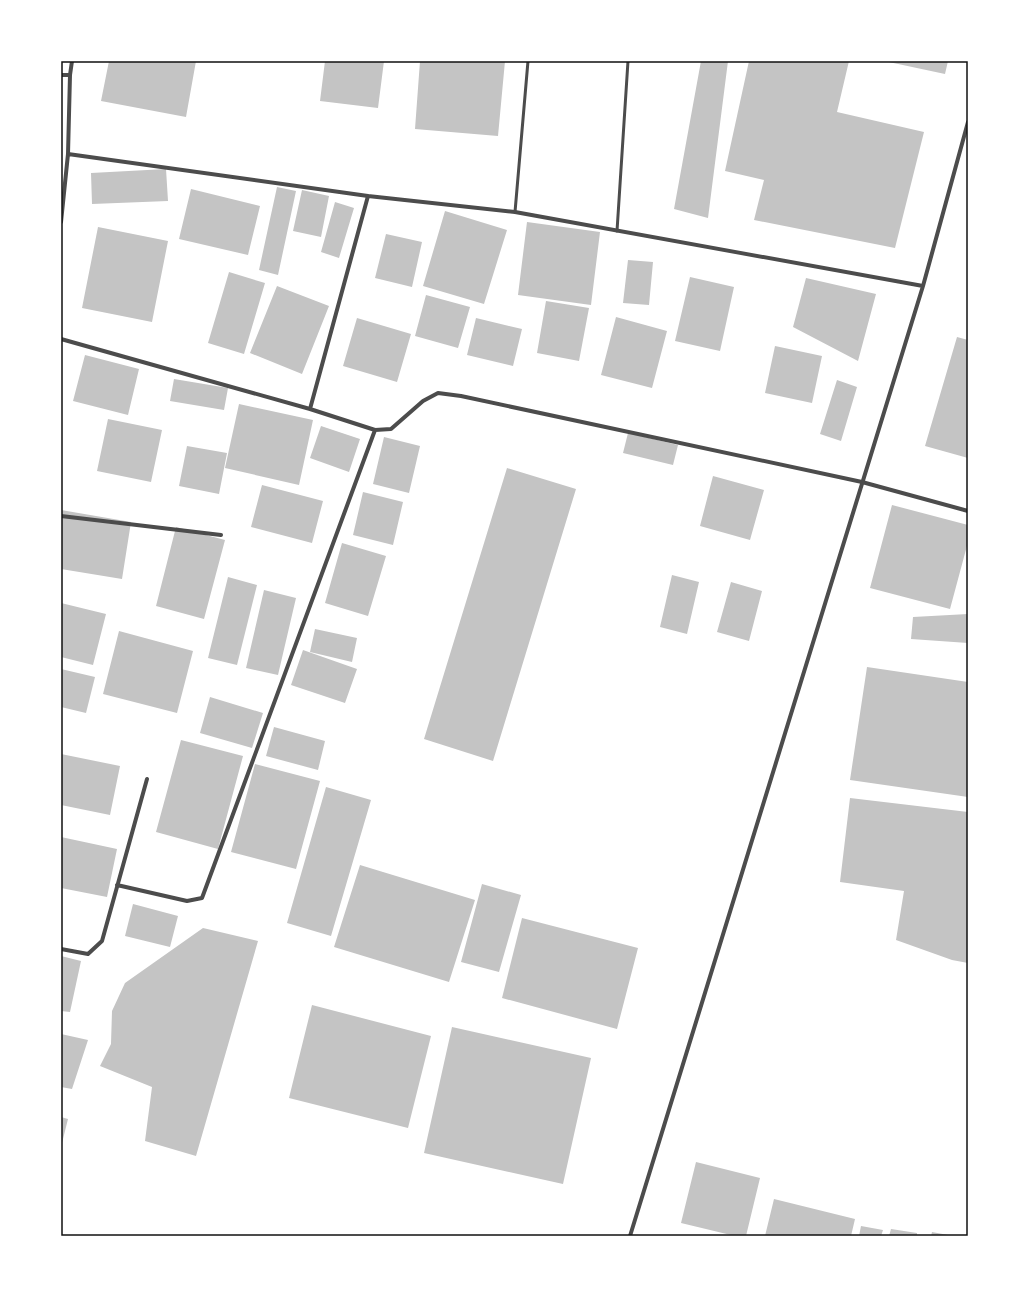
<svg xmlns="http://www.w3.org/2000/svg" width="1029" height="1297" font-family="'Exo 2',sans-serif">
  <rect width="100%" height="100%" fill="#fff"/>
  <path fill="#c4c4c4" d="M109 61H196L186 117 101 101Z
    M325 61H384L378 108 320 101Z
    M420 61H505L498 136 415 129Z
    M701 61H728L708 218 674 209Z
    M749 61H849L837 112 924 132 895 248 754 220 764 180 725 171Z
    M884 61H948L945 74Z
    M166 169 168 201 92 204 91 173Z
    M277 187 296 191 278 275 259 270Z
    M191 189 260 206 248 255 179 239Z
    M302 190 329 196 321 237 293 231Z
    M335 202 354 208 339 258 321 252Z
    M445 211 507 230 484 304 423 286Z
    M527 222 600 232 591 305 518 295Z
    M98 227 168 241 152 322 82 308Z
    M386 234 422 242 412 287 375 278Z
    M628 260 653 262 649 305 623 303Z
    M229 272 265 283 244 354 208 343Z
    M690 277 734 287 720 351 675 341Z
    M806 278 876 294 858 361 793 327Z
    M277 286 329 306 302 374 250 353Z
    M426 295 470 307 458 348 415 336Z
    M546 301 589 308 579 361 537 353Z
    M616 317 667 331 652 388 601 375Z
    M357 318 411 334 397 382 343 366Z
    M476 318 522 329 513 366 467 355Z
    M957 337 968 340V458L925 446Z
    M775 346 822 356 812 403 765 393Z
    M85 355 139 369 128 415 73 401Z
    M174 379 228 388 224 410 170 401Z
    M837 380 857 387 841 441 820 434Z
    M239 404 313 420 299 485 225 468Z
    M108 419 162 430 151 482 97 471Z
    M321 426 360 439 349 472 310 458Z
    M628 433 678 445 673 465 623 453Z
    M384 437 420 446 409 493 373 484Z
    M187 446 227 453 219 494 179 486Z
    M507 468 576 489 493 761 424 739Z
    M713 476 764 490 750 540 700 526Z
    M262 485 323 501 312 543 251 527Z
    M363 492 403 502 393 545 353 535Z
    M892 505 968 525V542L950 609 870 588Z
    M61 510 131 522 122 579 61 569Z
    M176 527 225 540 204 619 156 606Z
    M342 543 386 556 368 616 325 603Z
    M672 575 699 582 687 634 660 627Z
    M228 577 257 585 237 665 208 658Z
    M731 582 762 591 749 641 717 632Z
    M264 590 296 598 278 675 246 668Z
    M61 603 106 614 93 665 61 657Z
    M968 614V643L911 639 913 617Z
    M315 629 357 638 352 662 310 652Z
    M119 631 193 651 177 713 103 694Z
    M303 650 357 669 345 703 291 685Z
    M867 667 968 682V797L850 780Z
    M61 669 95 677 86 713 61 707Z
    M210 697 263 713 252 748 200 733Z
    M274 727 325 741 318 770 266 756Z
    M181 740 243 756 218 849 156 832Z
    M61 754 120 766 110 815 61 805Z
    M255 764 320 781 296 869 231 852Z
    M326 787 371 800 331 936 287 923Z
    M850 798 968 812V963L952 960 896 940 904 891 840 882Z
    M61 837 117 849 107 897 61 888Z
    M360 865 475 900 449 982 334 947Z
    M482 884 521 895 499 972 461 962Z
    M133 904 178 916 170 947 125 936Z
    M522 918 638 948 617 1029 502 998Z
    M203 928 258 941 196 1156 145 1141 152 1087 100 1066 111 1044 112 1011 125 983Z
    M61 956 81 961 70 1012 61 1011Z
    M312 1005 431 1036 408 1128 289 1098Z
    M452 1027 591 1058 563 1184 424 1153Z
    M61 1034 88 1040 72 1089 61 1087Z
    M61 1117 68 1119 62 1143H61Z
    M696 1162 760 1178 746 1236H735L681 1223Z
    M774 1199 855 1219 851 1236H765Z
    M861 1226 883 1230 881 1236H859Z
    M891 1229 917 1233V1236H889Z
    M932 1232 948 1235V1236H931Z"/>
  <g fill="none" stroke-linecap="round" stroke-linejoin="round">
    <path stroke="#4c4c4c" stroke-width="3" d="M515 212 528 61
      M617 231 628 61"/>
    <path stroke="#4c4c4c" stroke-width="4" d="M61 75H70
      M68 154 368 196 515 212 923 286
      M61 222 68 154 70 75 72 61
      M61 339 310 409 375 430 391 429 423 401 438 393 461 396 862 482 968 511
      M310 409 368 196
      M61 516 221 535
      M117 885 187 901 202 898 375 430
      M61 949 88 954 102 941 147 779
      M630 1236 923 286 968 122"/>
  </g>
  <rect width="1029" height="1297" fill="none" stroke="#ffffff" stroke-width="124"/>
  <rect x="62" y="62" width="905" height="1173" fill="none" stroke="#111" stroke-width="1.5"/>
</svg>
